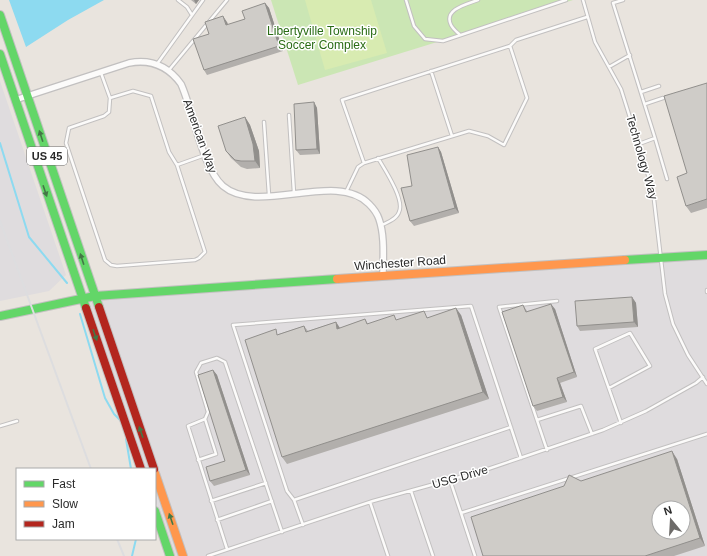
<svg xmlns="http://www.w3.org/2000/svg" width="707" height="556" font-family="Arial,sans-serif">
  <rect width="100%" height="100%" fill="#e9e4de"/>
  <path fill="#dfdcde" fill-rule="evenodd" d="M0 81 66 275 49 291 0 301Z
    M707 255V556H174L155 500V469H145L89 300 115 294ZM659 508H683V532H659Z"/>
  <path fill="#cbe6b4" d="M271 0H573L298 85Z"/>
  <path fill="#d8ebb1" d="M305 0H371L387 53 325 70Z"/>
  <path fill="#8ddaf0" d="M9 0H104L68 20 26 47Z"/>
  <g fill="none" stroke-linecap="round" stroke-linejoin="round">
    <path stroke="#8ddaf0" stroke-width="2" d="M0 143 29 237 67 283
      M80 314 105 398 114 414 121 421
      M126 439 131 469
      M132 556 136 539"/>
    <g stroke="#c2c0c0" stroke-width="4.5">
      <path id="lane" d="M178 0 187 7 192 15
        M406 0 414 26 425 39 443 41 566 0
        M583 0 595 42 621 89 653 191 665 294 673 324 688 355 707 384
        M623 0 613 3 655 138
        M460 35C457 32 453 29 451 25 443 9 468 4 478 0
        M510 46 516 40 587 17
        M157 64 203 0
        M609 67 630 55
        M169 70 227 0
        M431 71 452 136
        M101 73 110 98 133 91 151 96 169 152 177 165 205 252 199 258 195 260 117 266 111 265 105 260 66 143 69 128 104 116 109 112 110 98
        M641 92 659 86
        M645 104 663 98
        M289 115 294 193
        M264 122 269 195
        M639 144 655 138 667 179
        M378 158C385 170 405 200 399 212 397 219 388 222 382 225
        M177 165 205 155
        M346 192 358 167 364 163 469 131 488 136 504 145 527 98 510 46 342 100 364 163
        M707 290V292
        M609 388 650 366 630 333 595 349 621 423
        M537 420 581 406 592 434
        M0 426 17 421
        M547 450 499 307 557 301
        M198 460 216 454 205 419
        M450 480 461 513 707 434
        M411 491 433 556
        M294 500 511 427
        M211 501 266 483
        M370 502 388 556
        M461 513 475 556
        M217 520 272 501
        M303 525 294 500 287 491 233 325 471 306 521 458
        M227 549 188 426 205 419 208 412 196 372 201 363 217 358 225 362 282 532
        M208 556 373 501 482 471 603 430 646 411 696 383 703 377"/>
    </g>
    <g stroke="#c2c0c0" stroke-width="8">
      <path id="street" d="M15 100 129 63C150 59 168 66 181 84 193 110 202 168 223 186 258 216 336 170 369 204 373 208 377 213 379 219 385 236 383 258 383 276"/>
    </g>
    <g stroke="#c2c0c0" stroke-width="10">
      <path id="fast" d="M0 15 99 307
        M0 54 86 308
        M625 260 707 255
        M0 316 95 296 337 279
        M155 511 170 556"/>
    </g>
    <g stroke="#c2c0c0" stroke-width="10">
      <path id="slow" d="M337 279 625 260
        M155 473 183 556"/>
    </g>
    <g stroke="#c2c0c0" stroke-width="10">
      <path id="jam" d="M99 307 154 469
        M86 308 141 469"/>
    </g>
    <use href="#lane" stroke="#fcfbfa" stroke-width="2.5"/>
    <use href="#street" stroke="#fcfbfa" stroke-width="5.5"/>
    <use href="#fast" stroke="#63d668" stroke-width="8"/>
    <use href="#slow" stroke="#ff974d" stroke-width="8"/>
    <use href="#jam" stroke="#b3261e" stroke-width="8"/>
    <path stroke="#dddddf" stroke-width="2" d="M0 221 91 469
      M117 539 124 556"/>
  </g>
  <path fill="#b2afac" d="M191 0H199L196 4Z
    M265 3 269 8 283 51 207 75 204 70 209 34 227 22 228 25 245 19Z
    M707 83V208L691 213 686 206 687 173Z
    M314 102 317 108 320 154 300 155 296 150Z
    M245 117 250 125 259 151 260 168 247 169 241 167 231 158 226 151Z
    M438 147 441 152 459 213 414 226 410 221Z
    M632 297 636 303 638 327 580 331 577 326Z
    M523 305 527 311 555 309 577 377 560 383 567 402 537 411 533 406Z
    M461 315 489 399 287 464 282 457 279 334 304 326 308 331 336 322 340 328 365 319 368 324 397 320Z
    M213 370 217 375 250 475 214 486 210 481 225 461Z
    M677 459 705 546 674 556H483L581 481Z"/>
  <path fill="#918f8c" d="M194 0H199L196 4Z
    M265 3 269 8 283 51 279 46Z
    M223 16 227 22 230 30 226 25Z
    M314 102 317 108 320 154 317 149Z
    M245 117 250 125 259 151 260 168 255 161Z
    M438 147 441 152 459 213 455 208Z
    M632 297 636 303 638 327 634 322Z
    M551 304 555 309 577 377 574 372Z
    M456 308 461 315 489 399 483 392Z
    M336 322 341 330 337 329Z
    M213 370 217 375 250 475 246 470Z
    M557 378 560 383 567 402 563 397Z
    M672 451 677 459 705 546 700 538Z"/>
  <path fill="#cfccc8" stroke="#918f8c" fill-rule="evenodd" d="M265 3 279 46 204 70 193 39 209 34 205 22 223 16 226 25 245 19 242 11Z
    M707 83V199L686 206 677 177 687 173 664 96Z
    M314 102 317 149 296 150 294 104Z
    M245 117 253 144 255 161H241L235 160 226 151 218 126Z
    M438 147 455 208 410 221 401 188 412 186 407 155Z
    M632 297 634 322 577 326 575 301Z
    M551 304 574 372 557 378 563 397 533 406 502 312 523 305 526 312Z
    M456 308 483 392 282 457 245 340 276 329 277 335 304 326 306 332 336 322 337 329 365 319 367 324 394 315 396 320 424 311 427 318Z
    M213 370 246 470 210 481 206 467 225 461 198 375Z
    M672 451 700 538 645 556H483L471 517 564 486 569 475 581 481ZM659 508H683V532H659Z"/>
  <defs><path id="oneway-solid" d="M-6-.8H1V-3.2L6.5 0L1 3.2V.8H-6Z"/></defs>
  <g fill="#447746">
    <use href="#oneway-solid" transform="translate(41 136) rotate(-108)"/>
    <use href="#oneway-solid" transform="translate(45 191) rotate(71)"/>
    <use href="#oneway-solid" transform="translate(82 259) rotate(-108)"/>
    <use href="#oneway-solid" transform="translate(95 335) rotate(71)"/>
    <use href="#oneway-solid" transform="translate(141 432) rotate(-109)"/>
    <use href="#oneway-solid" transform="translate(171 519) rotate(-109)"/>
  </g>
  <g text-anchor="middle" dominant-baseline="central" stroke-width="3" stroke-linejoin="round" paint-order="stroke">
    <rect fill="#fff" stroke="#6a6a6a" stroke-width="1" x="27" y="147" width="40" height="18" rx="3"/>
    <g font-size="11" font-weight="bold" fill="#2a2a2a">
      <text x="47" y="156">US 45</text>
    </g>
    <g font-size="12" fill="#2a6c15" stroke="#fff">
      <text x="322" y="31">Libertyville Township<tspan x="322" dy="14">Soccer Complex</tspan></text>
    </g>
    <g font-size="12" fill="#2a2a2a" stroke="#fff">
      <text transform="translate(200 136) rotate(70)">American Way</text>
      <text transform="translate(642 157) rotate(74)">Technology Way</text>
      <text transform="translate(400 263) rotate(-4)">Winchester Road</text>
      <text transform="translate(460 477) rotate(-16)">USG Drive</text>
    </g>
  </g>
  <rect x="16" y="468" width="140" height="72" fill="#ffffff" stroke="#aaaaaa"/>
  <rect x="24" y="481" width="20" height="6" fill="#63d668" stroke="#aaaaaa"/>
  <text x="52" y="488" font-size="12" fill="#2a2a2a">Fast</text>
  <rect x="24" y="501" width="20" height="6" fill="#ff974d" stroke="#aaaaaa"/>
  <text x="52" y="508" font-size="12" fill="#2a2a2a">Slow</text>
  <rect x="24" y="521" width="20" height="6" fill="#b3261e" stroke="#aaaaaa"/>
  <text x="52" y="528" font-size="12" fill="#2a2a2a">Jam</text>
  <g transform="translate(671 520) rotate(342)"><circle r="19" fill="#ffffff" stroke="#aaaaaa"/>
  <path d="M0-3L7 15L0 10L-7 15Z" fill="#6d6b69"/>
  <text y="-6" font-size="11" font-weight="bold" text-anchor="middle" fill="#2a2a2a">N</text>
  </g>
</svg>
